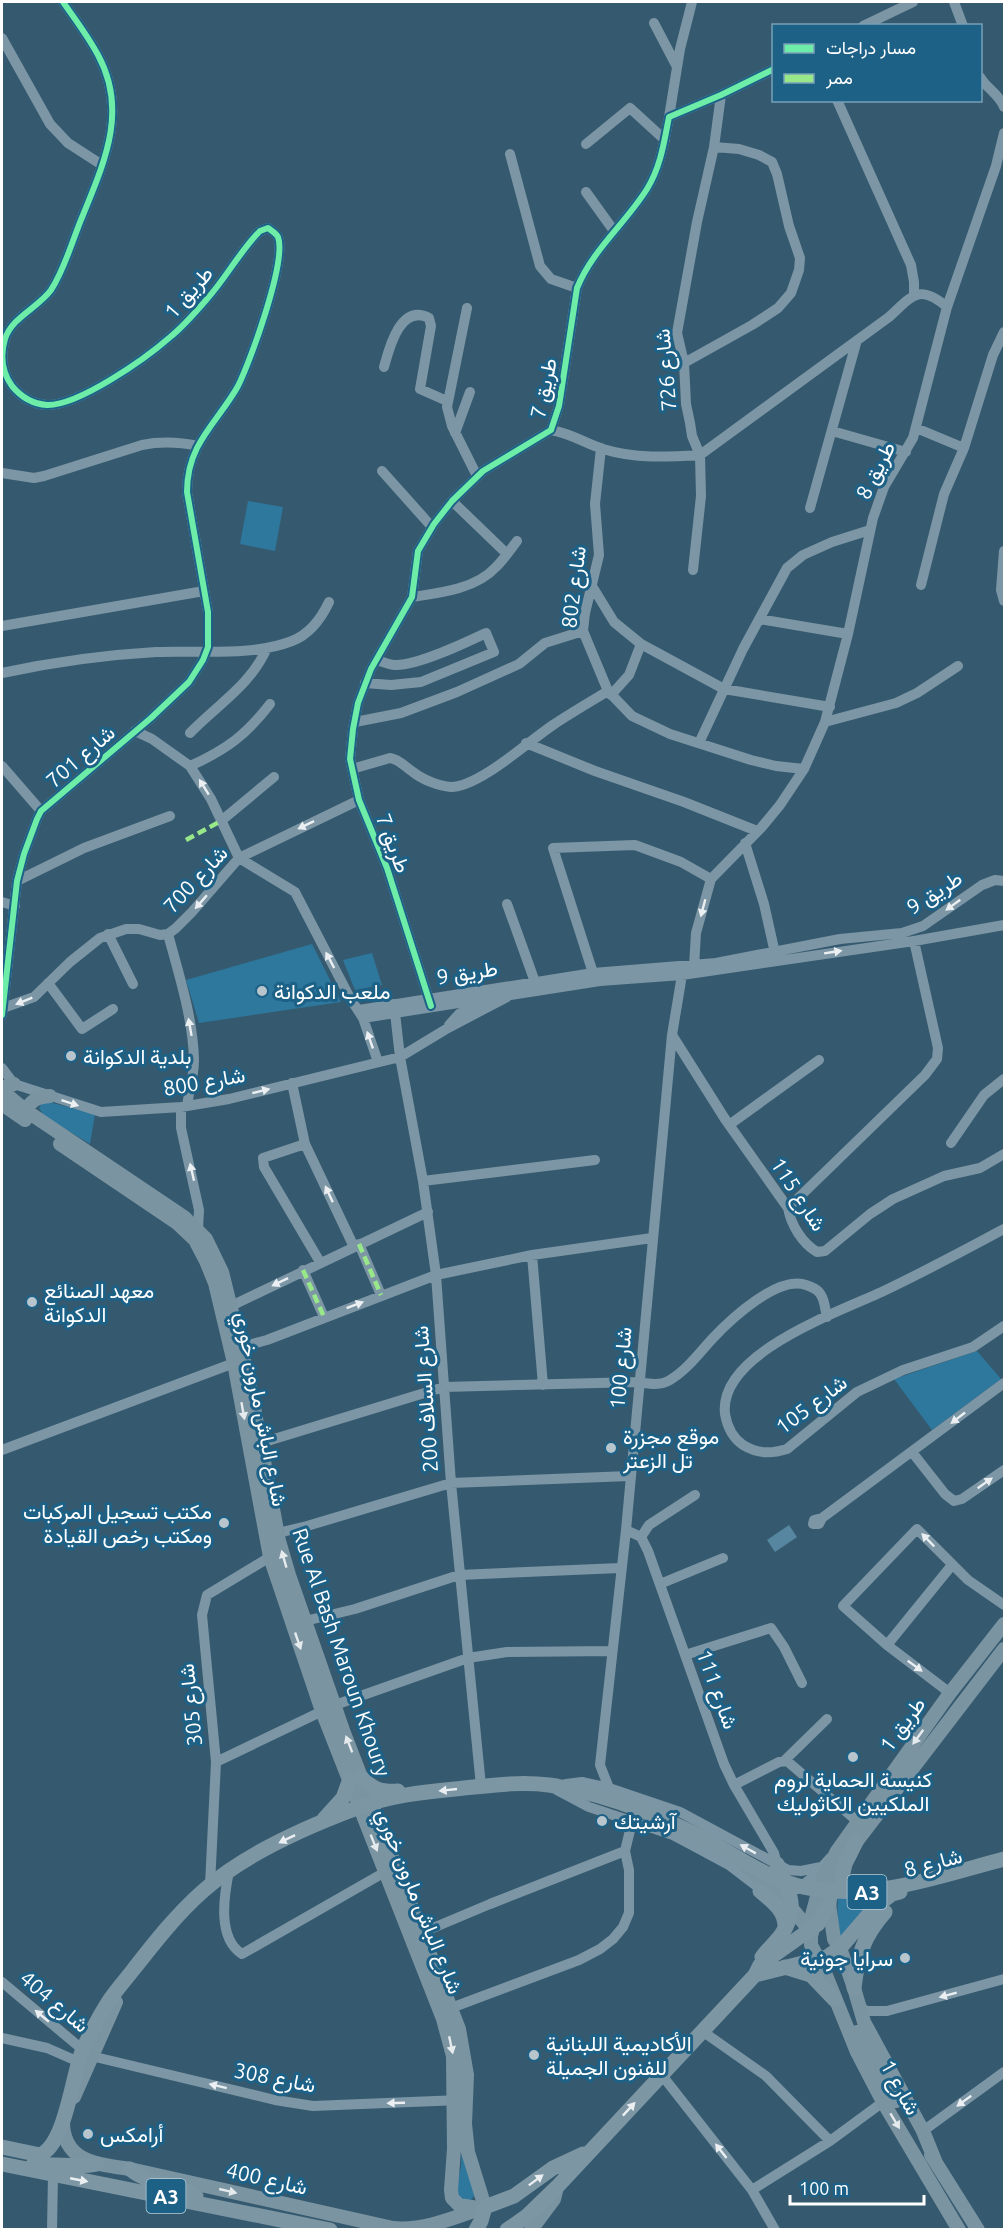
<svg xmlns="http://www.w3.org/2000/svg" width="1006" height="2231" font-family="Ubuntu,Vazirmatn,sans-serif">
  <rect width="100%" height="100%" fill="#355a6f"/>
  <path fill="#2e779d" d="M248 501 283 507 275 551 240 544Z
    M312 944 341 1002 199 1023 186 980Z
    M372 953 382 985 355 990 343 960Z
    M49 1102 95 1114 90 1144 44 1116 39 1108 42 1103Z
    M977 1351 1001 1379 932 1430 894 1379Z
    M838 1894H868L874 1905 840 1939 837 1925Z
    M463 2119 475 2195 469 2202 459 2199 457 2186 461 2166Z"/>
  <path fill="#5686a0" d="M789 1525 797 1537 775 1552 767 1540Z"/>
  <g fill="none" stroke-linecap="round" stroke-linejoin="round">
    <path stroke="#7c96a5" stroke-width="10" d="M954 2 963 26
      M654 23 677 67
      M863 26 913 2
      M2 38 50 124 68 143 102 165
      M980 77C987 89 999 94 1004 107
      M837 100 911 265 914 282V295
      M669 117 680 49 692 2
      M586 144 630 108 665 140
      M510 154 540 266 551 279 577 288
      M586 192 614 231
      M467 308 447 407 452 426 477 476
      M684 363 752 325 778 308 791 293 799 270 800 258 789 226 777 174 772 162 759 155 739 149 714 147
      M384 367C389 349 400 303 429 318L431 326 420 389 447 401
      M916 428 964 448
      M551 430C573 434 584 443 603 449 635 459 668 457 700 455
      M832 431 906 452
      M455 433 470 392
      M601 448 595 504 599 555 585 613 583 631 608 691 632 716 670 734 751 760 776 766 804 769
      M700 455 889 317C912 296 919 283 947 307
      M382 471 432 527
      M2 473 34 478 44 476 142 445C162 441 179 442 198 446
      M452 501 507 554
      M810 508 857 340
      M1004 551 1001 590 1004 601
      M693 570 701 496 700 455 692 436 690 423 686 404 684 363 677 333 697 222 714 147 721 95
      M921 585 944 494 964 448 993 355 1004 332
      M592 586 614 622 641 644 724 689 830 707
      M412 597C440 593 476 589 496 567 504 559 510 550 517 541
      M759 619 848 634
      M2 626 204 591
      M2 673C53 662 103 655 156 652 199 650 251 657 292 641 310 634 321 619 329 602
      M365 683 391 685 421 682 494 652 486 633C465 643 417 666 395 665 389 665 383 662 377 660
      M611 695 629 675 641 644
      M355 722 401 713 457 692 519 664 545 643 583 631
      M825 722 896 703 917 693 958 666
      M135 731 152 739 190 766 211 799 239 858 295 892 350 998 363 1018 600 981 682 975 914 941 1004 925
      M190 733C218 704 250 686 267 648
      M526 743 595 771 684 802 757 831
      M699 743 743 649 787 568 803 555 832 542 870 530
      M2 766 41 811
      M190 766C226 750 246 735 270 704
      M352 769 390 758C399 759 405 767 413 772 423 780 439 786 451 787 479 787 529 741 553 725 571 713 590 702 608 691
      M221 821 274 777
      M745 843 764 904 775 953
      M17 881 84 848 170 816
      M2 902 15 906
      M507 904 535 982
      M108 934 133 984
      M168 934C179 975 193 1018 194 1060 194 1076 189 1091 187 1106
      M694 966 696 933 711 879 761 828 780 805 804 769 825 722 848 634 873 518 884 487 913 438 947 307 996 166 1004 133
      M593 973 553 848 635 845 681 862 711 879
      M48 983 82 1029 113 1009
      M394 1004 400 1057 423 1181 436 1275 451 1483 481 1786
      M431 1006 387 868 359 800 350 759 353 729 358 703 371 669 412 597 418 551 434 524 452 501 483 471 551 430 559 406 577 288C593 249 625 224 647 189 661 166 664 142 669 117L721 95 774 69
      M3 1008 34 997 70 962 100 938 126 929H139L160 935 168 934 176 928 192 912 239 858 359 800
      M359 1010 593 973 716 963 840 939 902 933 923 926 982 885 995 880 1004 881
      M2 1015 17 881 24 854 37 819 41 811 151 718 189 682 203 660 208 647V612L187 492C187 475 190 462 197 448 208 426 226 408 238 386 250 362 287 261 278 237 276 233 272 231 268 228L260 231C240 251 226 278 207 299 195 313 183 327 169 338 145 359 78 406 47 405 33 404 21 397 12 386 2 372 0 356 5 339 12 317 38 308 51 290 65 269 73 238 83 215 105 161 128 110 98 55 88 36 75 19 63 2
      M363 1018 378 1062
      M449 1025 459 1014 482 1002
      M672 1035 725 1119 788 1208C791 1225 802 1243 817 1252L825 1251 870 1214 893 1199 944 1176 980 1168 1004 1154
      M2 1068 14 1084 101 1112 181 1107 229 1099 400 1057 448 1028 507 997
      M292 1083 305 1144 354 1247
      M181 1107V1128L199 1210 198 1229
      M729 1125 819 1060
      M951 1143 984 1095 1004 1079
      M305 1144 263 1158 264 1167 320 1262
      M423 1181 595 1160
      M788 1208 925 1075 937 1059 938 1048 914 941
      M1004 1229C967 1249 929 1269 890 1288 846 1310 718 1351 725 1414 727 1426 733 1438 743 1445 758 1454 771 1454 787 1449L857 1392 903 1370 973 1347 1004 1326
      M359 1244 381 1295
      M532 1255 543 1385
      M303 1270 324 1317
      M231 1306 428 1212
      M241 1347 267 1340 436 1275 532 1255 652 1238
      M261 1443 444 1387 638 1382C650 1384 660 1386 670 1380 687 1370 700 1352 713 1338 731 1319 778 1275 806 1285 812 1287 818 1289 821 1295 825 1301 825 1310 827 1317
      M2 1450 234 1363
      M912 1452 945 1494 954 1501 962 1499 1004 1470
      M822 1518 819 1524H813L814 1520 822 1518 1004 1383
      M626 1530 641 1537 648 1551 724 1764 734 1785 774 1853 777 1864
      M278 1533 307 1526 451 1483 629 1476
      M641 1537 649 1525 695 1495
      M660 1584 723 1558
      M305 1621 355 1609 459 1575 620 1568
      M887 1645 952 1565
      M685 1655 771 1628 784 1647 802 1683
      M950 1693 887 1645 843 1606 917 1529 968 1580 1004 1605
      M784 1761 827 1719
      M216 1762 335 1705 468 1658 507 1652 612 1651
      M566 1784 582 1782 609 1788 680 1812 788 1870 801 1871 821 1867
      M734 1785 779 1762 787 1761 857 1821
      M609 1788 600 1765 626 1530 672 1035 682 975
      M557 1790 589 1807 673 1835 690 1844 729 1865 767 1894
      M229 1871C224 1896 217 1938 242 1954L385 1872
      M210 1885 216 1762 202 1615 207 1595 270 1557
      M798 1889 815 1875 830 1858
      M421 1933 490 1904 625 1851
      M2 1982 83 2050
      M860 2007 867 2011H887L1004 1979
      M451 2008 579 1960 600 1949 613 1939 623 1927 629 1913V1870L625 1851 632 1822
      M702 2031 766 2076 830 2141
      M2 2038 47 2048 79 2062
      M91 2056 275 2100 313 2106 460 2100
      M661 2074 752 2190 775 2230
      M923 2131 1004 2072
      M752 2190 830 2141 883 2102
      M52 2230 53 2175"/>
    <path stroke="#7b94a2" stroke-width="14" d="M2 1088 14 1084
      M2 1091 25 1110 184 1217 206 1239 222 1272 249 1381 279 1541 289 1575 344 1733 459 2029 467 2075 465 2124 468 2152 485 2207C456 2217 424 2231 393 2228L130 2169C97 2164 62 2162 63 2120
      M2 1104 25 1120
      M25 1110C33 1100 36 1097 50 1096
      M60 1144 177 1223 195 1240 206 1261 215 1283 234 1363 270 1557 322 1711 443 2019 453 2056 454 2149 451 2190 452 2198 459 2205 478 2208
      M748 1867 789 1905 812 1933
      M857 2032 896 2101
      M74 2097 116 2002
      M931 2155 978 2230
      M936 2163 923 2131 864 2022 854 1988 840 1948 834 1939 829 1904 835 1878 847 1854 1004 1649
      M531 2230 554 2199 557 2187
      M959 2230 883 2102 857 2052 823 1968 811 1945V1919L820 1885 837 1851 950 1693 1004 1624"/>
    <path stroke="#7c96a4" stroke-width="15" d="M361 1777C374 1790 381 1792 398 1791
      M324 1819 343 1798 350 1779
      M856 1842 845 1864 842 1877 846 1884H864
      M760 1891C772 1901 786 1911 785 1928
      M762 1957C768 1949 775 1943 781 1935 800 1909 789 1890 777 1864
      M785 1967 811 1975 835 2000
      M755 1975 827 1957 840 1948 876 1906 892 1894 900 1892
      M854 1988C858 1955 863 1937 885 1912
      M2 2147 40 2155C66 2144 72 2075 83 2049 91 2032 101 2013 111 1998 118 1988 126 1979 133 1970 155 1942 176 1915 203 1891 244 1854 306 1827 357 1808 388 1796 422 1792 455 1789 486 1786 518 1781 549 1785 599 1792 648 1811 693 1833 730 1850 763 1878 803 1887 872 1902 939 1876 1004 1859
      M2 2164 330 2230
      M32 2166C54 2162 76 2169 97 2164
      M130 2169C149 2185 175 2183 196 2196
      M476 2230 481 2221 485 2207 514 2196 553 2168 583 2154
      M507 2230 527 2216 557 2187 755 1975 760 1965 818 1924 829 1904"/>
    <path stroke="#98e88a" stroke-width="4.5" stroke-dasharray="9 4.5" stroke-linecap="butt" d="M186 840 221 821
      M359 1244 381 1295
      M303 1270 324 1317"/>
    <g stroke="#1d6187" stroke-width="10">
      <path id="cycleway" d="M431 1006 387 868 359 800 350 759 353 729 358 703 371 669 412 597 418 551 434 524 452 501 483 471 551 430 559 406 577 288C593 249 625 224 647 189 661 166 664 142 669 117L721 95 774 69
        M2 1015 17 881 24 854 37 819 41 811 151 718 189 682 203 660 208 647V612L187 492C187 475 190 462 197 448 208 426 226 408 238 386 250 362 287 261 278 237 276 233 272 231 268 228L260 231C240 251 226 278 207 299 195 313 183 327 169 338 145 359 78 406 47 405 33 404 21 397 12 386 2 372 0 356 5 339 12 317 38 308 51 290 65 269 73 238 83 215 105 161 128 110 98 55 88 36 75 19 63 2"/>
    </g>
    <use href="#cycleway" stroke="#6deda7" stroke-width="6"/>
  </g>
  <defs><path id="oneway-solid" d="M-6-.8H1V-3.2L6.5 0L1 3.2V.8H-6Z" transform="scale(1.5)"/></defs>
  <g fill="#ebeff2">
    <use href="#oneway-solid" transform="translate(204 787) rotate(-122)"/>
    <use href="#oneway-solid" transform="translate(306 825) rotate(154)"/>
    <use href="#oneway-solid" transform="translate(201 902) rotate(131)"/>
    <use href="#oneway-solid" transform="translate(953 905) rotate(144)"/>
    <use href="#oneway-solid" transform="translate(703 908) rotate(105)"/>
    <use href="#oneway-solid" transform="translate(833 952) rotate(-9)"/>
    <use href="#oneway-solid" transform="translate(330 960) rotate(-118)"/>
    <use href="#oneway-solid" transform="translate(24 1001) rotate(158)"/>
    <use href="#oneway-solid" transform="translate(190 1027) rotate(-100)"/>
    <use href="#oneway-solid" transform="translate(370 1040) rotate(-109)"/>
    <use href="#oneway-solid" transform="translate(261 1091) rotate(-14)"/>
    <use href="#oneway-solid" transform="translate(70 1103) rotate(18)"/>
    <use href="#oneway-solid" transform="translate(192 1172) rotate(-103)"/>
    <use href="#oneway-solid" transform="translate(329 1194) rotate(-115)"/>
    <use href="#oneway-solid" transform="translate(280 1282) rotate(154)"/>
    <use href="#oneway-solid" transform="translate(355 1305) rotate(-21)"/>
    <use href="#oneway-solid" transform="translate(958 1418) rotate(142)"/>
    <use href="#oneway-solid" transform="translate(985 1483) rotate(-35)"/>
    <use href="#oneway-solid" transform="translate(928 1540) rotate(-134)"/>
    <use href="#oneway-solid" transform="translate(915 1666) rotate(36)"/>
    <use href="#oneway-solid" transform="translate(748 1849) rotate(-151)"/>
    <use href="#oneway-solid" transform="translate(948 1995) rotate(165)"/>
    <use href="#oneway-solid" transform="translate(42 2016) rotate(-140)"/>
    <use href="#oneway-solid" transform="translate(218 2086) rotate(-166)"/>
    <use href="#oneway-solid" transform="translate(964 2101) rotate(144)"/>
    <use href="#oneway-solid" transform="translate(396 2103) rotate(178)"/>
    <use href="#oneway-solid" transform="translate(721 2151) rotate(-128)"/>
  </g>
  <g fill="#e5eaec">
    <use href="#oneway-solid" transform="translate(243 1411) rotate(80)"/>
    <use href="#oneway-solid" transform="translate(284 1559) rotate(-106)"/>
    <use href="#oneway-solid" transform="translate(298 1641) rotate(71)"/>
    <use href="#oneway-solid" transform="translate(918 1737) rotate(126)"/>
    <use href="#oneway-solid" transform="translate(349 1744) rotate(-111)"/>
    <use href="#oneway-solid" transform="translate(374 1843) rotate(68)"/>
    <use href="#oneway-solid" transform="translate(451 2045) rotate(78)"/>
    <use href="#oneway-solid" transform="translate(895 2121) rotate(59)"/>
    <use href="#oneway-solid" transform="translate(228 2191) rotate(13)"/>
  </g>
  <g fill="#ebeff1">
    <use href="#oneway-solid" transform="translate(448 1790) rotate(174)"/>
    <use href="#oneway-solid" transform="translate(287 1839) rotate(154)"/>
    <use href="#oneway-solid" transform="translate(629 2109) rotate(-47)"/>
    <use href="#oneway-solid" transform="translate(79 2180) rotate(11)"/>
    <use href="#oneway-solid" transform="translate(536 2180) rotate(-37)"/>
  </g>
  <g fill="#b8c5cd" stroke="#1d6187" stroke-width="2">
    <circle cx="262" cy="991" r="6"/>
    <circle cx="71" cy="1056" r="6"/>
    <circle cx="32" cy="1302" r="6"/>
    <circle cx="611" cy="1448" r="6"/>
    <circle cx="224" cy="1523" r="6"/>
    <circle cx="853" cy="1757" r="6"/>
    <circle cx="602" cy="1821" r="6"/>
    <circle cx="905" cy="1958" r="6"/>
    <circle cx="534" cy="2055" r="6"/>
    <circle cx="88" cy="2134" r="6"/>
  </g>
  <g text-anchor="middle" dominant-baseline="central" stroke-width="6" stroke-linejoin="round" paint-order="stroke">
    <g fill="#1d6187" stroke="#bbd0db" stroke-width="1.5">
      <rect x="847.5" y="1875" width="39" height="34" rx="4.5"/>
      <rect x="146.5" y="2179" width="39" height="34" rx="4.5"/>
    </g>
    <g font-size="20" font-weight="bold" fill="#fff">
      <text x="867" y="1892">A3</text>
      <text x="166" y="2196">A3</text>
    </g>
    <g font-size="21" fill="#fff" stroke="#1d6187">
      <text transform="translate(188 292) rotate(-49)">طريق 1</text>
      <text transform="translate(665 370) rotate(-95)">شارع 726</text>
      <text transform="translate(543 388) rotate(-78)">7 طريق</text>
      <text transform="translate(875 470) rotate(-63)">طريق 8</text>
      <text transform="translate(573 587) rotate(-83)">شارع 802</text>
      <text transform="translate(80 756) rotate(-41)">شارع 701</text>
      <text transform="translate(394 843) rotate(69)">7 طريق</text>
      <text transform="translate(195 879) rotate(-47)">شارع 700</text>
      <text transform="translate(934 892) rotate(-33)">9 طريق</text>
      <text transform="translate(467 972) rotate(-9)">9 طريق</text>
      <text transform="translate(204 1081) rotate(-10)">800 شارع</text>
      <text transform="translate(799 1194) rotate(57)">شارع 115</text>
      <text transform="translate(620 1368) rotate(-85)">شارع 100</text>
      <text transform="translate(425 1399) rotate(-94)">200 شارع السلاف</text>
      <text transform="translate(811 1404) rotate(-37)">شارع 105</text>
      <text transform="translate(262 1409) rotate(79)">شارع الباش مارون خوري</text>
      <text transform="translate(342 1652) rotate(71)">Rue Al Bash Maroun Khoury</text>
      <text transform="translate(718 1689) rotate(70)">شارع 111</text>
      <text transform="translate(190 1705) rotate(-96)">شارع 305</text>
      <text transform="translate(902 1724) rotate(-54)">طريق 1</text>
      <text transform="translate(933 1862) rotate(-15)">شارع 8</text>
      <text transform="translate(420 1901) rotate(68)">شارع الباش مارون خوري</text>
      <text transform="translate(55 2001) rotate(40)">شارع 404</text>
      <text transform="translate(275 2077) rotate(11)">شارع 308</text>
      <text transform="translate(901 2087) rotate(61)">شارع 1</text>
      <text transform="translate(267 2178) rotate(13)">شارع 400</text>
    </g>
    <g font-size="21" fill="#fff" stroke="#1d6187" text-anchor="start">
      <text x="274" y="991">ملعب الدكوانة</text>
      <text x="83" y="1056">بلدية الدكوانة</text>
      <text x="44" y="1290">معهد الصنائع<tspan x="44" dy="24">الدكوانة</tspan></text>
      <text x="623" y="1436">موقع مجزرة<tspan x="623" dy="24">تل الزعتر</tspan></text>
      <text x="212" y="1511" text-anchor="end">مكتب تسجيل المركبات<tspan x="212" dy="24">ومكتب رخص القيادة</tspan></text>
      <text x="853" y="1779" text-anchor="middle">كنيسة الحماية لروم<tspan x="853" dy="24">الملكيين الكاثوليك</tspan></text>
      <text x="614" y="1821">آرشيتك</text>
      <text x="893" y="1958" text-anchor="end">سرايا جونية</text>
      <text x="546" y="2043">الأكاديمية اللبنانية<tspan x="546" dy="24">للفنون الجميلة</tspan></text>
      <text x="100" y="2134">أرامكس</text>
    </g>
  </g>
  <rect width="1006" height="2231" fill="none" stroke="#ffffff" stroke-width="6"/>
  <rect x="772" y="24" width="210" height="78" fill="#1d6187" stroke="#77a0b7" stroke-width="1.5"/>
  <rect x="784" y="44" width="30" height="9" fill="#6deda7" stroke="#77a0b7" stroke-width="1.5"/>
  <text x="826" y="54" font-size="18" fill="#ffffff">مسار دراجات</text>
  <rect x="784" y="74" width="30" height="9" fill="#98e88a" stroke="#77a0b7" stroke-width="1.5"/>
  <text x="826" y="84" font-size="18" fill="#ffffff">ممر</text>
  <path d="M790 2195v9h134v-9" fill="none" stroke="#ffffff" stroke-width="3"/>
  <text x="799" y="2195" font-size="18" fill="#ffffff" stroke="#1d6187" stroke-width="4.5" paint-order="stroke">100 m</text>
</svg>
